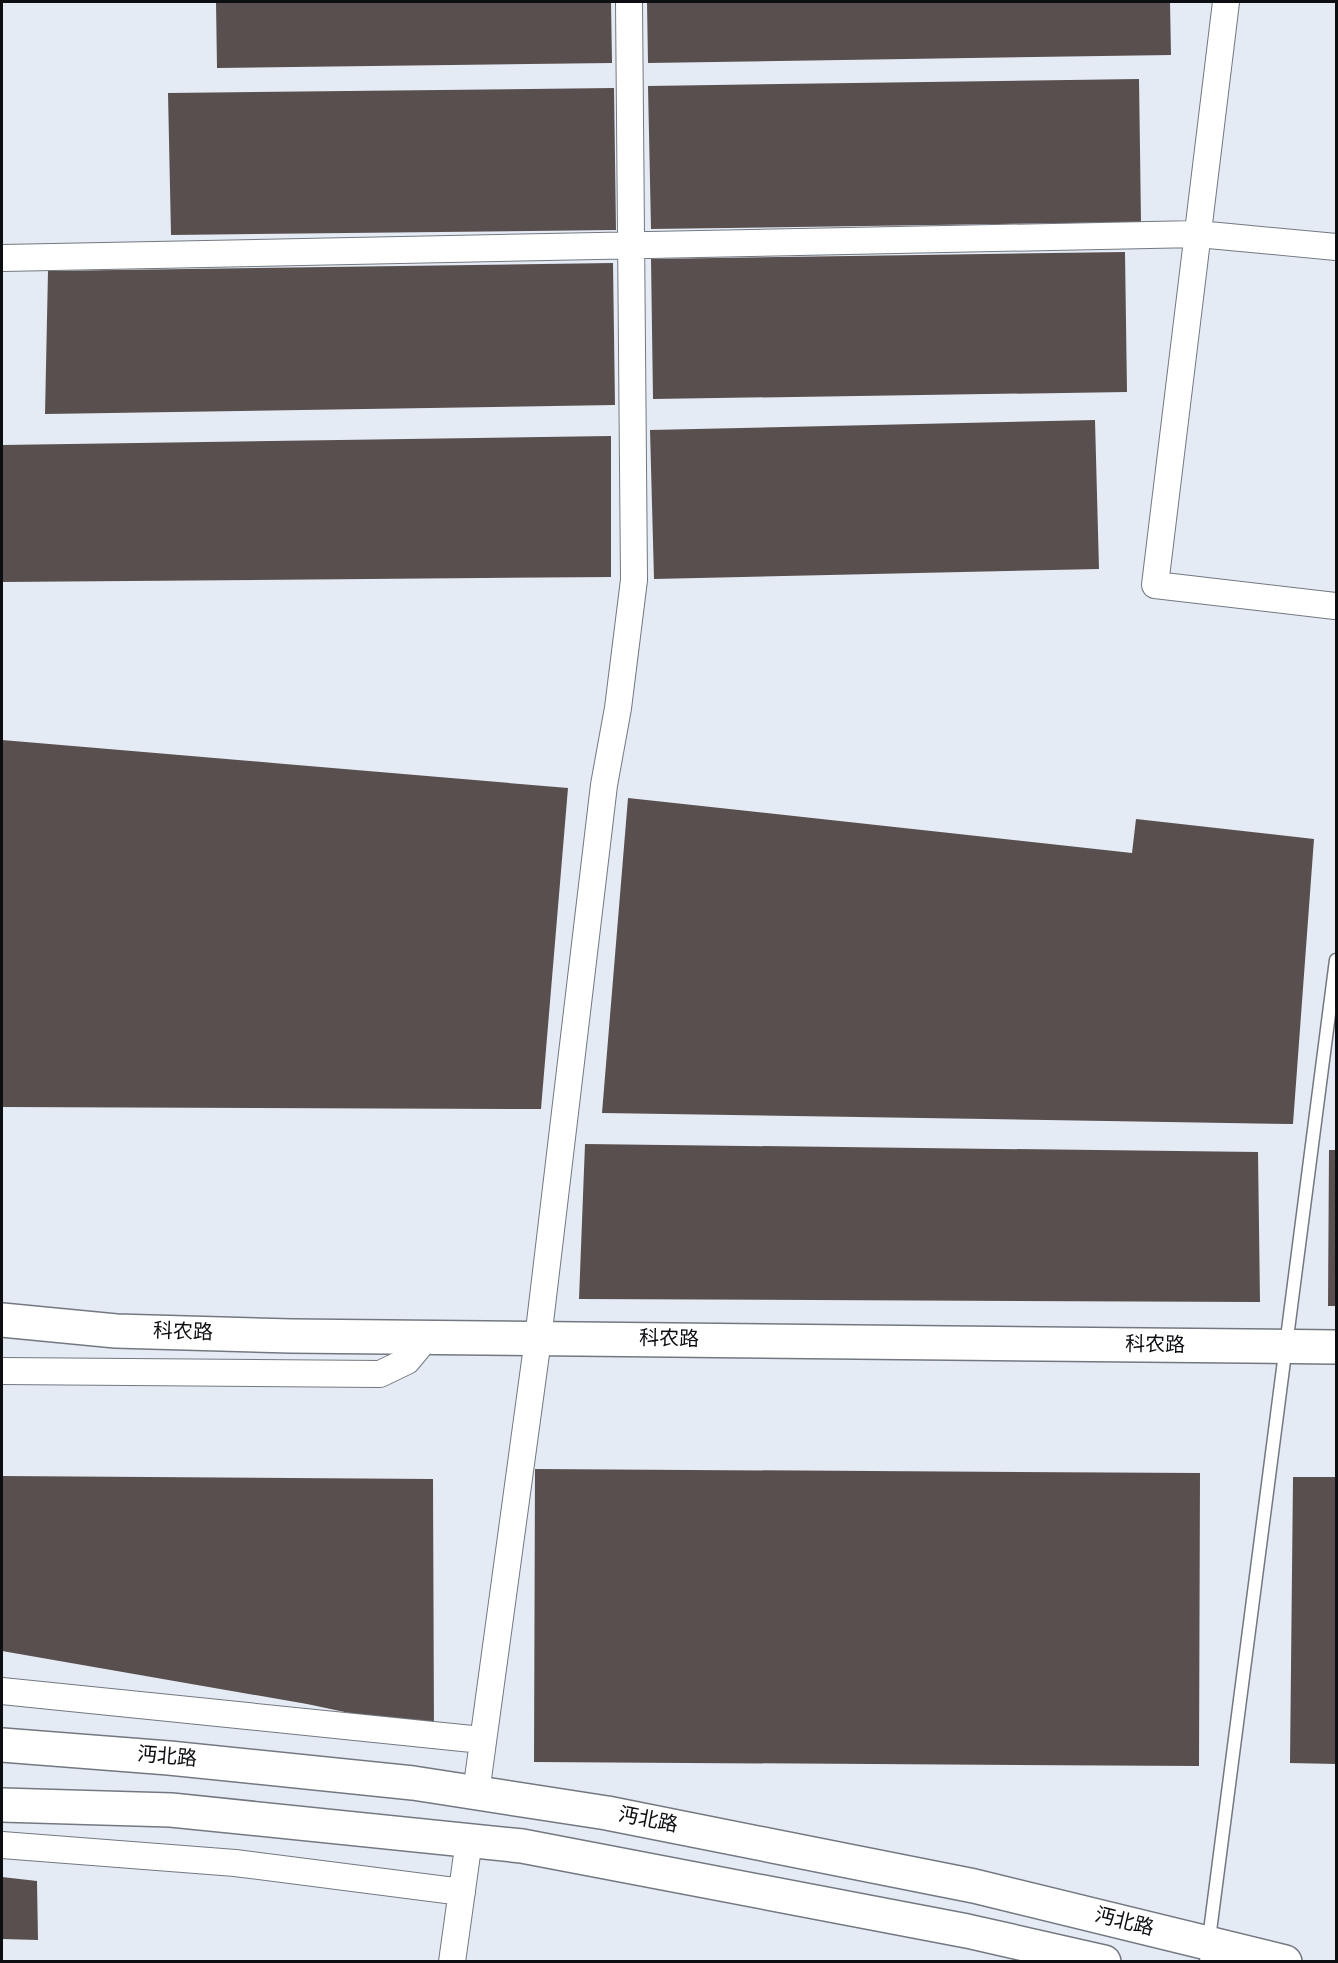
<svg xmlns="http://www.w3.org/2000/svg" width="1338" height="1963" font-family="Overpass,'Noto Sans SC',sans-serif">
  <rect width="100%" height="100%" fill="#e4ebf4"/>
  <path fill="#5a4f4f" d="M216 2H611L612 63 217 68Z
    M647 2H1170L1171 55 648 63Z
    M1139 79 1141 222 651 229 648 86Z
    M614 88 616 230 171 235 168 93Z
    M1125 252 1127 392 653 399 651 259Z
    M613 263 615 405 45 414 48 271Z
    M1095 420 1099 569 654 579 650 430Z
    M611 436V577L2 582V445Z
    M2 740 568 788 541 1109 2 1107Z
    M628 798 1132 853 1136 819 1314 839 1293 1124 602 1113Z
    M585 1144 1258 1152 1260 1302 579 1299Z
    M1329 1150H1336V1306H1328Z
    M535 1469 1200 1473 1199 1766 534 1762Z
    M2 1476 433 1479 434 1731 307 1704 2 1651Z
    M1293 1477H1336V1764L1290 1763Z
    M2 1877 37 1881 38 1940 2 1939Z"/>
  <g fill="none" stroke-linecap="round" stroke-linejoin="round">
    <g stroke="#737880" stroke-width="15">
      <path id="lane" d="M1206 1962 1336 960"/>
    </g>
    <g stroke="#737880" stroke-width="28">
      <path id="street" d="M1226 2 1155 585 1335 606
        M2 258 1198 234 1336 247
        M2 1371 380 1374 407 1361 426 1338
        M2 1691 482 1740
        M476 1793 538 1339 604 785 618 708 634 580 629 2
        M2 1845 235 1863 462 1892
        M452 1962 469 1840"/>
    </g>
    <g stroke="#737880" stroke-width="36">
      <path id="secondary" d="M2 1320 116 1331 291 1336 1336 1347
        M2 1745 169 1758 413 1783 607 1813 974 1886 1285 1962
        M2 1805 171 1810 522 1846 967 1931 1104 1962"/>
    </g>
    <use href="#lane" stroke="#fff" stroke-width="12"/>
    <use href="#street" stroke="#fff" stroke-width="26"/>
    <use href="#secondary" stroke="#fff" stroke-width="33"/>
  </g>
  <g text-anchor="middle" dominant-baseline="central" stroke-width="6" stroke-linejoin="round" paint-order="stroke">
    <g font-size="20" fill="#0c0e11" stroke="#fff">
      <text transform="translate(183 1333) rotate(2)">科农路</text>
      <text transform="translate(669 1340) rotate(1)">科农路</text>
      <text transform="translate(1155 1346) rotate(1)">科农路</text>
      <text transform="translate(167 1758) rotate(5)">沔北路</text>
      <text transform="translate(648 1821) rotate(11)">沔北路</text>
      <text transform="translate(1124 1923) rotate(14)">沔北路</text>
    </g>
  </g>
  <rect width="1338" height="1963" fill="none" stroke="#0c0e11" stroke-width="6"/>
</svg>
